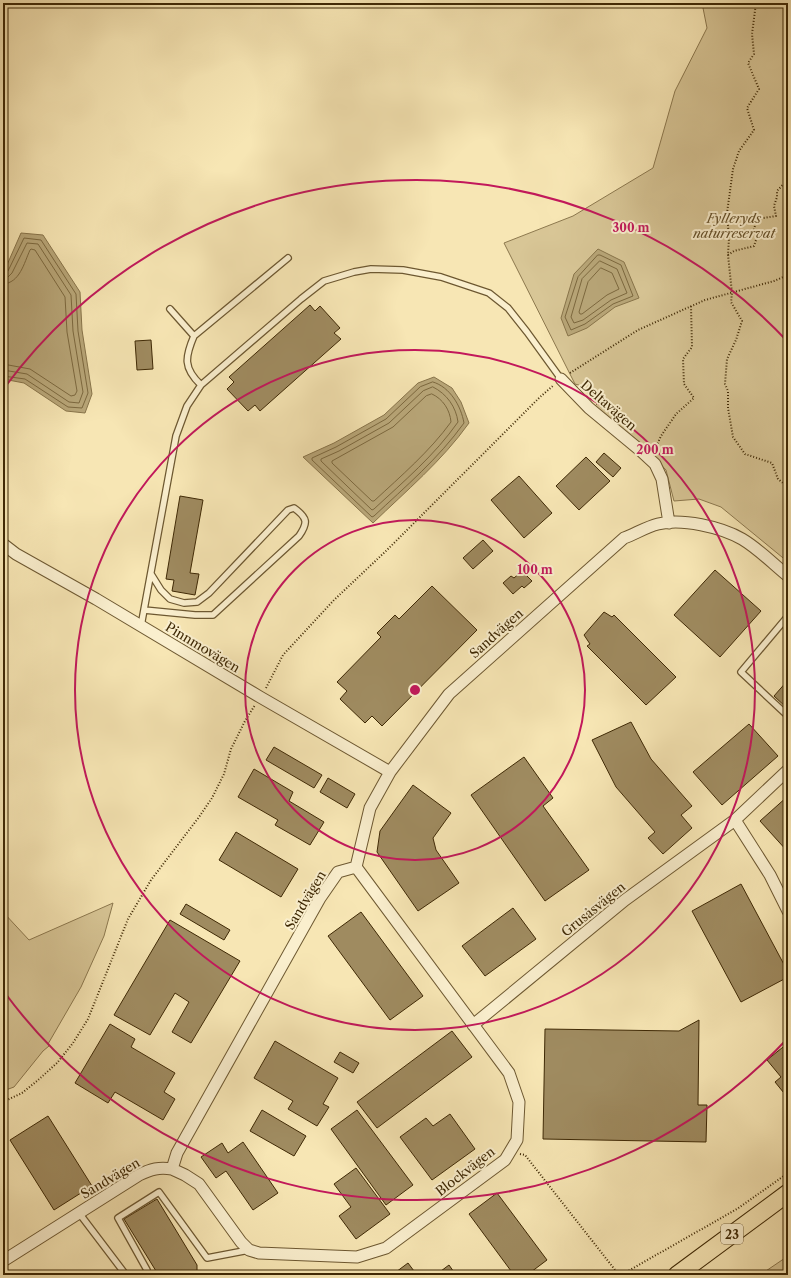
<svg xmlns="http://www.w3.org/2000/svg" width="791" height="1278" font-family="'Libre Caslon Text',serif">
  <rect width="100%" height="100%" fill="#f7e6b4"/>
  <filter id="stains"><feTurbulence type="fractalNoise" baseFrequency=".005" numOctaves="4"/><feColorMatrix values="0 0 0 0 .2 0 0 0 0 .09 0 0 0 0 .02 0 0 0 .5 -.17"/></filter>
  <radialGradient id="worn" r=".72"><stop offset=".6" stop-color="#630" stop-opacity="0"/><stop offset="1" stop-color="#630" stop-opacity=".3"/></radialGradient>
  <path fill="#d8c696" stroke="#8c784e" d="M702 3H788V562L721 507 699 499 674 501 666 470 646 449 595 406 597 404 582 386 575 384 504 243 573 216 653 168 675 91 707 28Z
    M113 903 104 936 81 987 48 1044 49 1046 43 1051 14 1087 3 1091V912L29 940Z
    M788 1256V1275H760Z"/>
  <path fill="#b8a678" stroke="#88744a" d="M21 233 43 235 80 292 82 330 92 394 85 413 66 411 24 383 3 379V274Z
    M598 249 624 262 639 298 615 307 587 328 568 336 561 318 574 274Z
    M434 377 452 388 461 402 469 423C442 461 406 491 373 523L303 457 334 443 384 415 418 383Z"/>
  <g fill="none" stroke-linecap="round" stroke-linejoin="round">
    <path stroke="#7c683e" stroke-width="1" d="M598 255H600L621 265 633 296 613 304 585 324 571 330 565 317 578 277Z
      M600 261 617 269 627 293 611 300 583 320 574 323 571 317 582 279Z
      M601 268 612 273 619 289 607 295 582 314H580L579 312 588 282Z
      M3 273 8 271 24 238 41 240 76 294 78 331 88 393 82 408 68 407 25 379 3 376
      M3 278 8 277 12 273 27 243 38 244 71 295 73 331 83 392 79 403 69 402 27 374 3 370
      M3 284C20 283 24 263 30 250L31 249 35 250 65 297 67 332 77 391 75 395 71 396 30 369 3 364
      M433 382C450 387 461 406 464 423 439 458 405 487 374 516L372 517 312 460V458L336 447 386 419 420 387Z
      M433 387C447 394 456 407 458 422 435 455 403 482 374 509L372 510 321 461V459L339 451 389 423 423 391Z
      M432 394C443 399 450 410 451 422 430 451 401 476 374 501H372L332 463V461L393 427 426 396Z"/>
  </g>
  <path fill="#9f8b60" stroke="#3f2905" d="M310 305 315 311 320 306 340 328 334 333 341 339 260 411 255 405 248 411 227 389 234 382 229 377Z
    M151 340 153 369 137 370 135 341Z
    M604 453 621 468 613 477 596 462Z
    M586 457 610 481 579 510 556 486Z
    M519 476 552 513 524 538 491 500Z
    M180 496 203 500 190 573 199 574 195 595 172 591 174 580 166 579Z
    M483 540 493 551 473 569 463 558Z
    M715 570 761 611 720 657 674 615Z
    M522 571 532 581 524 588 522 586 513 594 503 583 511 576 514 578Z
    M432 586 477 630 382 726 372 716 365 723 340 699 347 691 337 682 381 637 377 633 395 615 399 619Z
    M604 612 612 617 614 615 676 677 646 705 587 646 590 644 584 635Z
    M788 645V654L783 650Z
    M788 680V709L774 696Z
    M631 722 651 759 692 806 681 815 692 828 663 854 648 838 655 832 616 787 592 740Z
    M749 724 778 756 722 805 693 772Z
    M274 747 322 775 314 788 266 760Z
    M524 757 553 798 543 806 589 870 545 901 471 795Z
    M254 769 293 792 289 801 324 822 310 845 275 825 278 820 238 797Z
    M328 778 355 794 347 808 320 792Z
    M413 785 451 813 433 838 436 850 459 883 418 911 377 852 380 831Z
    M788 796V852L760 821Z
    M236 832 298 869 281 897 219 860Z
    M741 884 788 972V977L741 1002 692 911Z
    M186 904 230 930 224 940 180 914Z
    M513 908 536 939 485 976 462 946Z
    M361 912 423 996 390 1020 328 936Z
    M170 920 240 961 191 1043 172 1032 189 1002 175 993 150 1035 114 1015Z
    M699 1020 698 1105H707L706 1142 543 1139 545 1029 679 1031Z
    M110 1024 135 1039 131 1047 175 1073 164 1092 175 1099 163 1120 115 1092 108 1103 75 1083Z
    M452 1031 472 1057 377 1128 357 1102Z
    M275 1041 338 1078 323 1104 329 1107 317 1126 288 1109 293 1101 254 1078Z
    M788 1043V1098L775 1082 781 1077 767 1060Z
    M340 1052 359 1063 353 1073 334 1062Z
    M262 1110 306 1136 294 1156 250 1131Z
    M357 1110 413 1185 386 1205 331 1129Z
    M450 1114 475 1149 432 1180 400 1137 426 1118 433 1126Z
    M48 1116 92 1186 54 1210 10 1140Z
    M243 1142 278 1193 253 1210 226 1171 216 1178 201 1157 222 1143 228 1153Z
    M356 1168 390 1214 356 1239 339 1216 351 1207 334 1184Z
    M497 1193 547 1260 527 1275H514L469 1214Z
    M157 1199 197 1265V1272L156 1271 124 1219Z
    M3 1225 7 1231 3 1233Z
    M408 1263 417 1275H392Z
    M449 1265 456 1275H443L441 1271Z
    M156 1271 230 1273V1275H155Z"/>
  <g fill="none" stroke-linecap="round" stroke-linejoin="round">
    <g stroke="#6d5831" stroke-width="8">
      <path id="service" d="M170 309 194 336C185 357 183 368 201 385
        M194 336 288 258
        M144 610 195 615H213L299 536C308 523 308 518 294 508L288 510 209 593 197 602 184 603 170 599 161 590 151 574
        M788 616 741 672 788 716
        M141 626 176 436 187 406 201 385 301 299 324 281 354 272 371 269 403 270 441 277 489 293 508 308 527 332 561 379
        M79 1213 126 1275
        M144 1275 147 1270 118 1218 159 1192 207 1258 249 1250"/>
    </g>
    <g stroke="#6d5831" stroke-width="13">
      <path id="minor" d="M561 379 589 408 641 451 655 464 662 479 669 523
        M3 544 16 554 96 599 260 697 390 772
        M735 820 770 875 788 911
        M473 1025 625 900 735 820 788 770
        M172 1169 185 1175 199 1184 241 1242 249 1250 259 1253 357 1257 386 1248 505 1160 517 1140 519 1102 509 1073 356 867
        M3 1261 139 1175C151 1169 159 1167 172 1169L177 1153 320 898 338 872 356 867 370 808 390 772 449 694 624 538C635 534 646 527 658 524 682 518 721 527 742 539 759 549 773 564 788 576"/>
    </g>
    <g stroke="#3f2905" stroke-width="19">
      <path id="primary" d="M677 1275 788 1193"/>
    </g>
    <path stroke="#3f2905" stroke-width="2" stroke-dasharray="1 2" stroke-linecap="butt" d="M756 3 752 34 754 54 748 63 759 89 747 108 754 130 739 151 733 169 727 213 729 238 728 255 732 293 731 302 742 321 736 340 727 359 725 384 728 391V408L733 437 745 454 772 463 778 479 788 487
      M783 3 788 7
      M728 255 734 251 754 246 757 237 754 229 757 219 776 216 774 206 777 197V191L788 179
      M570 373 638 330 705 300 774 281 788 275
      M655 449 661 436 676 414 694 398 684 384 683 359 692 347 691 306
      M266 688 283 655 334 600 387 550 540 397 554 385
      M3 1102 22 1093 37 1081 57 1063 73 1043 88 1019 128 919 151 880 199 817 212 798 224 774 231 749 245 721 255 705
      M520 1154 525 1155 619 1275
      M621 1275 737 1209 788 1173"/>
    <use href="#service" stroke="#faefce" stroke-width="5.5"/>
    <use href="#minor" stroke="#faefce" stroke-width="11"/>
    <use href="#primary" stroke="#f7e6b4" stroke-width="17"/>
  </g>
  <g fill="none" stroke="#c2185b" stroke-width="2">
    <circle cx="415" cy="690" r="170"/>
    <circle cx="415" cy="690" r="340"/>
    <path d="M788 1038A510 510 0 0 1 5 993M5 387A510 510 0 0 1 788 342"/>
  </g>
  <g text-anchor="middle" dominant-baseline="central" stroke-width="4" stroke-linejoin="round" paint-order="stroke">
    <rect fill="#faefce" stroke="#776441" stroke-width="1" x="721" y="1224" width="22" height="20" rx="3"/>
    <g font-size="12" font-weight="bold" fill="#3f2905">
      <text x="732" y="1234">23</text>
    </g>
    <g font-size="13" font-style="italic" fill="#655029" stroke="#faefce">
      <text x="734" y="218">Fylleryds<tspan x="734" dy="15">naturreservat</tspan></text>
    </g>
    <g font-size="13" fill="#3f2905" stroke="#faefce">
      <text transform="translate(609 405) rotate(41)">Deltavägen</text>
      <text transform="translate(496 633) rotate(-42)">Sandvägen</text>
      <text transform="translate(203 647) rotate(31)">Pinnmovägen</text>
      <text transform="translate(305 900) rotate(-59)">Sandvägen</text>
      <text transform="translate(593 909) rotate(-39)">Grusåsvägen</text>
      <text transform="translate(465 1171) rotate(-38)">Blockvägen</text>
      <text transform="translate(110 1178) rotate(-31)">Sandvägen</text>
    </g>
  </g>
  <circle cx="415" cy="690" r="6" fill="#c2185b" stroke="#faefce" stroke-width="2"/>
  <g font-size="12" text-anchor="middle" font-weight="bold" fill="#c2185b" stroke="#faefce" stroke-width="4" stroke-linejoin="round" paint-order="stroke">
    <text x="631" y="232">300 m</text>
    <text x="655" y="454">200 m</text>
    <text x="535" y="574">100 m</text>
  </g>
  <rect width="791" height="1278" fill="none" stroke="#f7e6b4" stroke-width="16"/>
  <rect x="4" y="4" width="783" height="1270" fill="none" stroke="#3f2905" stroke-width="2"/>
  <rect x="8" y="8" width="775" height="1262" fill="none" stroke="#3f2905"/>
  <rect width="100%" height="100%" filter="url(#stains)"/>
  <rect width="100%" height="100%" fill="url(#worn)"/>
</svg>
